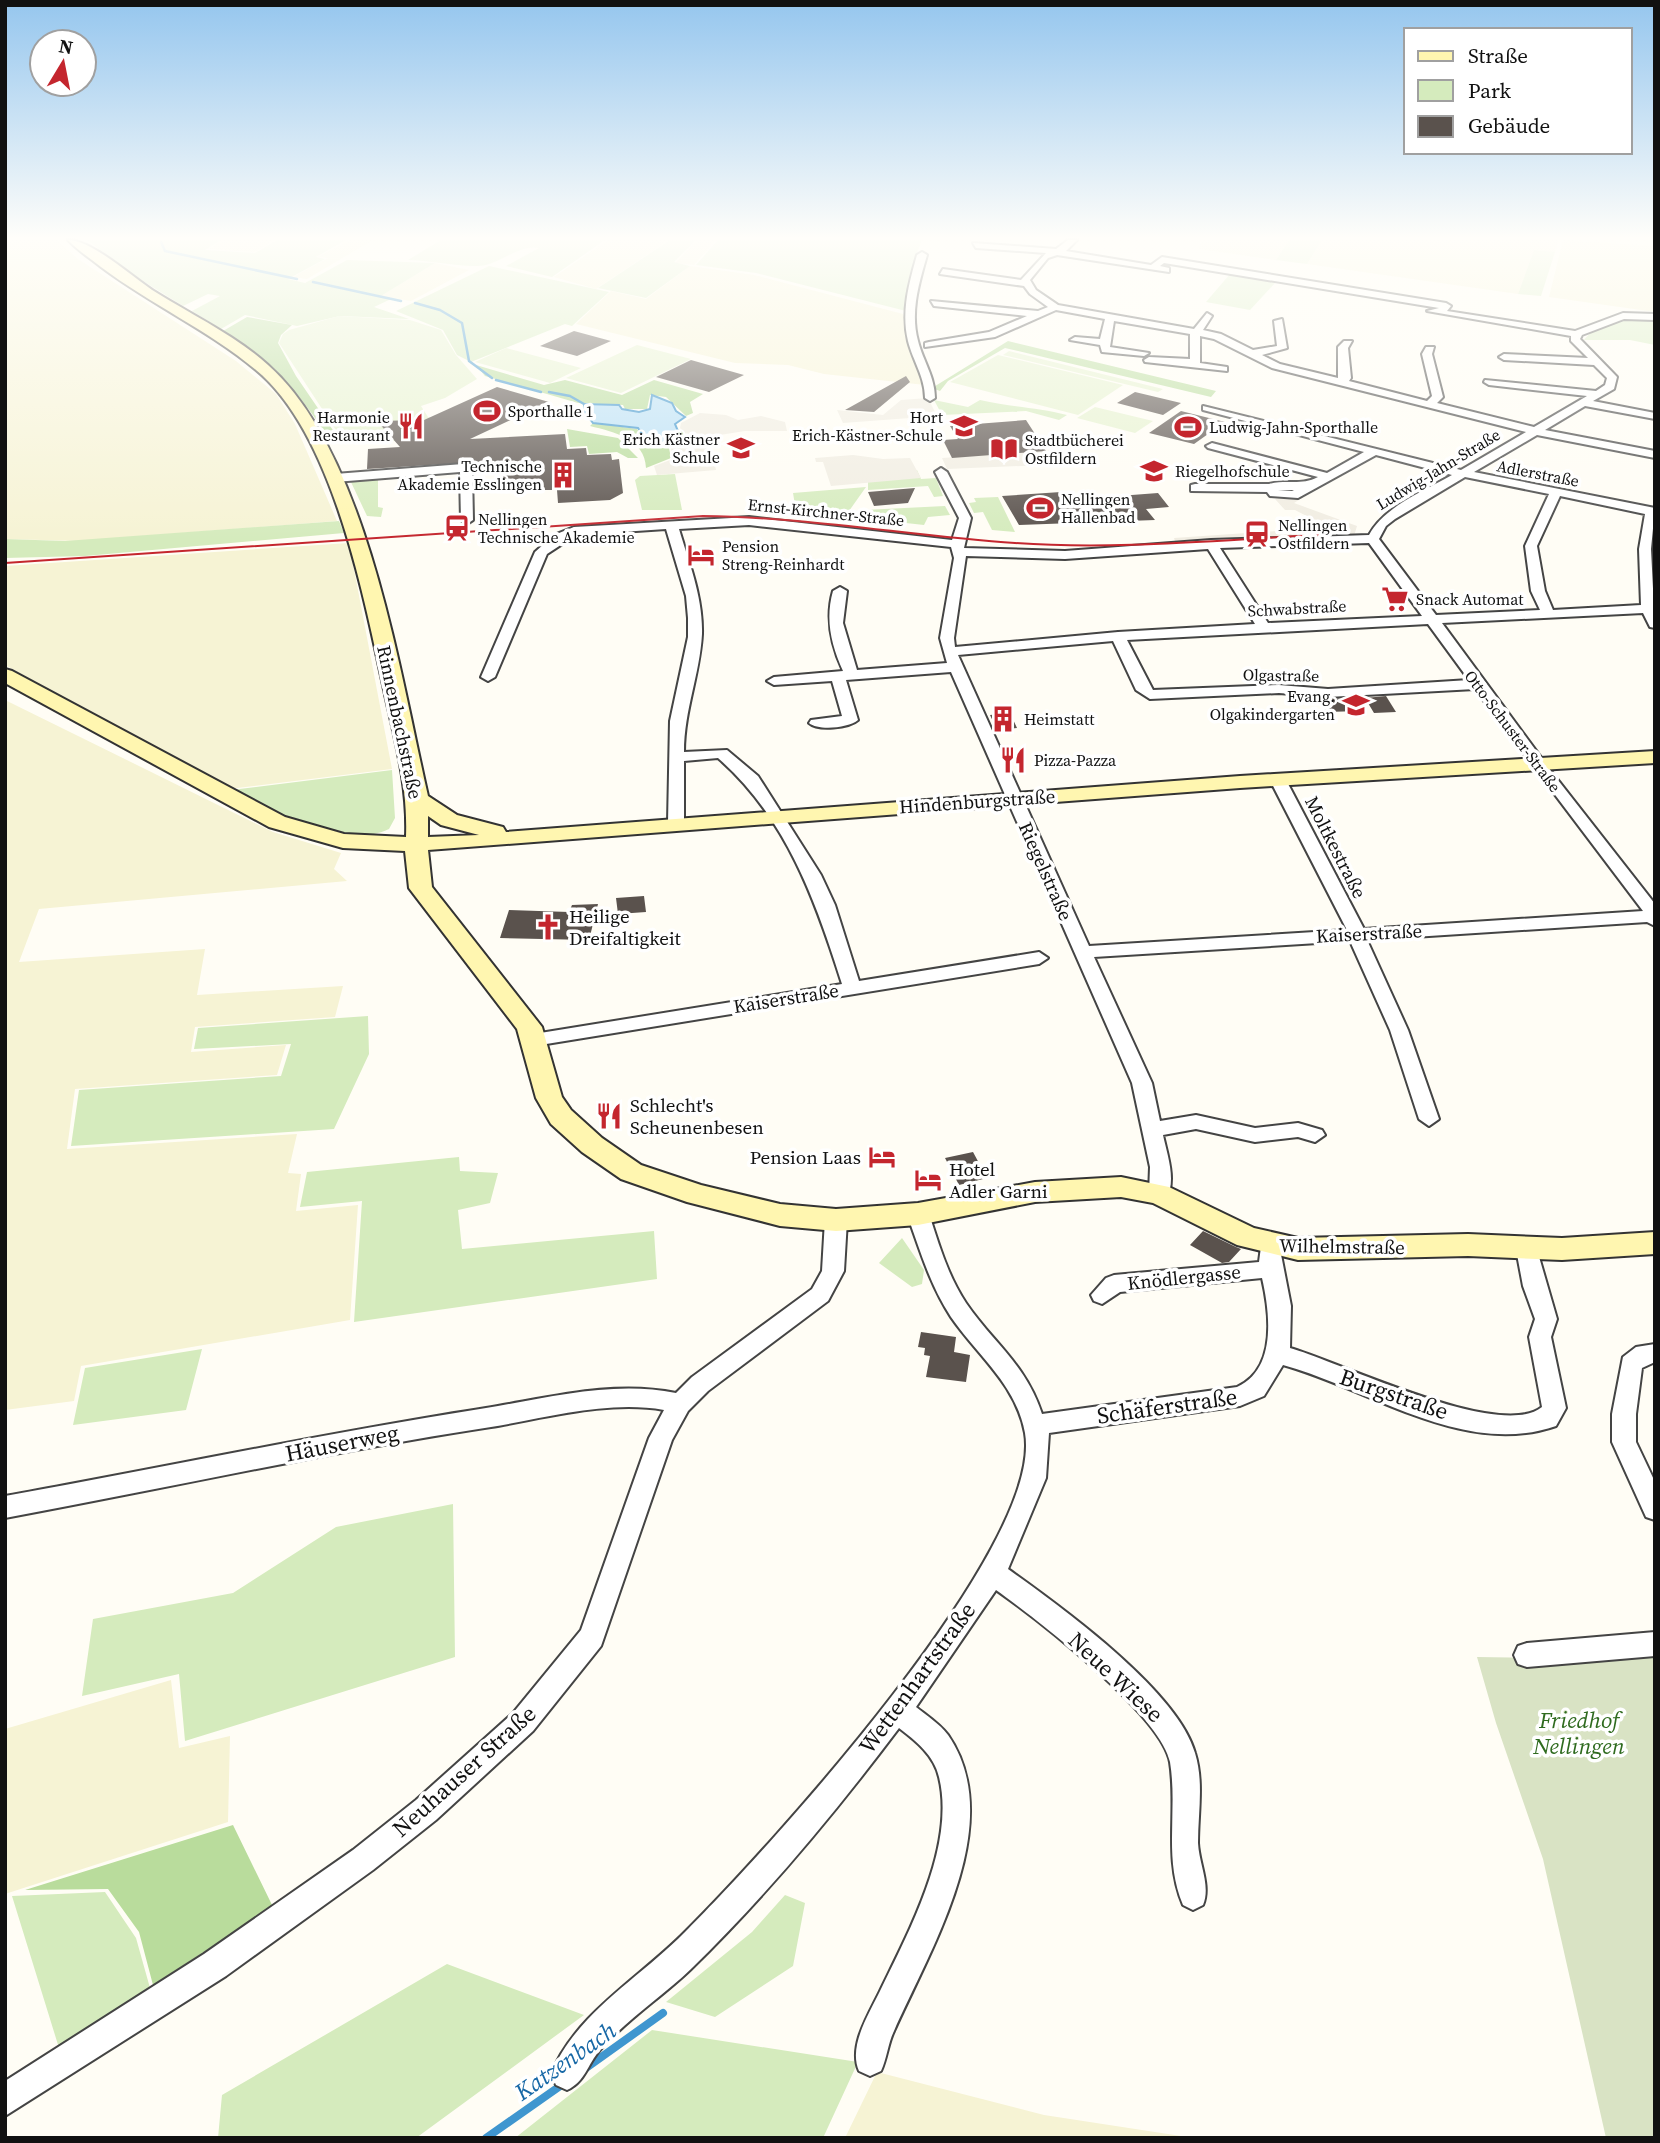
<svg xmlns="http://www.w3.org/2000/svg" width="1660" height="2143" font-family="'Source Serif 4',serif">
  <rect width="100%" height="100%" fill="#fffdf5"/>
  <path fill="#f6f3d4" d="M5 240H57L78 259 236 361 276 394 295 424 337 521 78 541 5 539Z
    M223 240H275L255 252 209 249Z
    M350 240H373L307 279 293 277 328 258 317 257Z
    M608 240H669L596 289 554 277Z
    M697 240H716L694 265 675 263Z
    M1202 240H1289L1276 260 1199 249Z
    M1322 240H1559L1555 252 1534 250 1518 294 1307 264Z
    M1563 240 1655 246V312L1549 297Z
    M435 263 469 270 411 301 381 296Z
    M690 266 754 275 903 314 925 385 824 374 788 365 735 363 576 324 611 291 646 299Z
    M349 543 392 769 229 789 5 665V566Z
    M5 700 273 832 341 853 334 869 347 881 39 909 19 962 205 949 197 995 343 986 335 1017 195 1027 191 1052 286 1045 277 1075 75 1089 67 1149 297 1134 288 1173 301 1174 296 1211 358 1205 350 1320 81 1366 74 1401 5 1410Z
    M171 1680 179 1748 230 1736 228 1822 5 1894V1729Z
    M877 2072 1044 2115 1194 2138H845Z"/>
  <path fill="#d5ebbd" d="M88 240H221L205 250 255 253 277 240H346L316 257 325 259 288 279 305 283 347 260 435 263 381 296 372 295 391 299 374 307 409 319 340 316 297 326 245 315 221 329 192 311 220 296 208 294 183 306 119 266Z
    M441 240H605L552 277 506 266 539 248C521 244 503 261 486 265 467 269 430 260 408 260Z
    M670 240H696L674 262 690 266 646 298 598 288Z
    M718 240H922L916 255 919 257 906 311 756 273 696 265Z
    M1289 240H1322L1307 264 1276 260Z
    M1534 250 1555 252 1541 296 1518 294Z
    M489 266 609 292 572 326 565 324 471 362 457 355 443 330 396 311Z
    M1236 272 1275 278 1273 281 1276 282 1250 310 1206 302 1230 274Z
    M1633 319 1655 322V345L1630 340H1584C1593 327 1617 322 1633 319Z
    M934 400 968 407 980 400C1010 407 1037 407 1067 415L1059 420 1026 411 942 415Z
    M917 470 921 479 936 478 943 496 934 497 928 486 868 490V482Z
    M675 474 682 510H642L635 480 640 476Z
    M378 475V507L383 508 381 517 367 516 350 480Z
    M866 487 849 511 795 505 793 493Z
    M998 497 1015 532 992 530 983 512 974 513 969 503 976 502 974 498Z
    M945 506 950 515 928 517 924 525 861 518 864 510Z
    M339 521 344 533 85 556 5 558V539L65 541Z
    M392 770 395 818 389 829C339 852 275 812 231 790Z
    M368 1016 369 1054 334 1129 71 1146 79 1090 281 1076 291 1044 194 1049 198 1028Z
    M459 1157 460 1171 498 1173 490 1203 458 1210 462 1249 654 1231 657 1279 354 1322 362 1201 300 1207 307 1172Z
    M902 1238 924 1270 922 1284 912 1287 879 1263Z
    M202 1349 186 1410 73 1425 85 1368Z
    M453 1504 455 1657 185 1741 179 1674 82 1696 93 1619 233 1593 336 1527Z
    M105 1892 136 1938 150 1988 59 2048 12 1896Z
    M785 1895 805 1903 793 1966 715 2017 666 2002 752 1932Z
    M447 1964 584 2015 416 2138H218L222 2095Z
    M652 2030 858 2062 823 2138H515Z"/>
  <path fill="#b9dc9c" d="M247 317 292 325 281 335 278 343 296 376 339 439 331 443C301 393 272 363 223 331Z
    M1008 341 1216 391 1211 397 1005 348 948 381 940 391 932 388Z
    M476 365 544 385 565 380 622 395 654 380 703 394 690 402 693 413 686 416 666 397 650 395 647 409H625L623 405 578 403 485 376Z
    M593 423 637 429 646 442 665 441 667 435 681 431 687 437 669 448 671 458 646 468C645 439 614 432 590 426Z
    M567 429 618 438 638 458H628L617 452 589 454 587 446 570 447Z
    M233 1825 273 1907 153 1985 139 1932 108 1889 25 1890Z"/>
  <path fill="#d9e3c4" d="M1655 1656V2138H1606L1543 1859 1496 1723 1477 1657 1608 1659Z"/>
  <path fill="#e6f2cf" d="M339 316 410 320 441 330 456 355 477 379 445 398 421 406 428 417 455 426 460 437 345 444 279 343 283 334 289 330Z
    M637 345 691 359 621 393 566 378Z
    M506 348 581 368 550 383 475 362Z
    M1009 351 1163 389 1158 392 1003 355Z
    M998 355 1123 385 1078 415 950 382Z
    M1095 407 1153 421 1135 433 1077 418Z"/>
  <path fill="#f1ede2" d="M928 398 937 416 843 423 837 410 883 415 901 400Z
    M700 413 726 415 738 420 761 416 785 422 787 431H745L707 437 700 445H710L716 470 657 475 654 466 673 459 671 448 688 440 689 437 680 428 681 423Z
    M1058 450 1068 464 947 469 942 458Z
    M853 455 883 459 910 458 921 478 831 486 823 462H816L815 458Z
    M1302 498 1294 503 1357 526 1354 536H1331L1322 524 1295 510H1285L1275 499Z
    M1306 529 1310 535 1175 541 1174 538Z"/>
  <path fill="#b9e0f7" stroke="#3f96cf" stroke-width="2" d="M652 395 672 403 676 411 685 417 675 424 678 431 665 435 663 441 647 442 638 428 593 423 584 411V404L619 405 622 409 639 412 650 409Z"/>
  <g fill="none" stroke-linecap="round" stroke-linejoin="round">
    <path stroke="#3f96cf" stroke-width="2.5" d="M161 242 165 251 297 279
      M313 282 401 301
      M415 303 440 310 462 323 469 361 492 378
      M496 380 541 392
      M549 392 570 396 584 404"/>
    <path stroke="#3f96cf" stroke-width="8" d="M586 2068 663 2013
      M486 2138 563 2084"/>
  </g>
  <path fill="#5a524d" d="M574 331 611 341 577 356 540 346Z
    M691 360 744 375 709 392 656 377Z
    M906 376 910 382 874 412 845 410Z
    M497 387 549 402 470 439 565 434 567 449 586 448 587 455 611 454 612 460 619 459 623 493 610 500 558 503 557 490H498L499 467 477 469V462L367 469 368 449 400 447 377 421 424 420Z
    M1135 392 1181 403 1163 415 1117 403Z
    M1181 411 1225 422 1194 444 1149 433Z
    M1026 420 1046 451 952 458 943 440 958 439 950 426Z
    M915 488 908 503 874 506 868 492Z
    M1061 492 1066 500 1158 493 1169 507 1146 509 1155 520 1019 525 1002 496Z
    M1386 696 1396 712 1374 713 1365 698Z
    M1353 698 1361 711 1326 712 1318 699Z
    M1010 713 1017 728 997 730 990 715Z
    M644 896 646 912 618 914 616 898Z
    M598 904 589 940 500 938 509 910 569 912 572 905Z
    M973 1152 987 1178 959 1185 945 1158Z
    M1203 1231 1236 1247 1241 1249 1229 1262 1222 1263 1190 1245Z
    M921 1332 956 1337 954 1352 970 1355 966 1382 926 1377 930 1356 924 1355 925 1348 918 1347Z"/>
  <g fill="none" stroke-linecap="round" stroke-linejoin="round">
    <g stroke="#444" stroke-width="4">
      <path id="street" d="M1068 240H1077L1066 251 1151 265 1162 257 1446 303 1451 306 1447 311 1575 331 1623 313 1655 314V320L1624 319 1582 335 1580 339 1617 377 1614 389 1593 401 1655 413V419L1585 406 1545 430 1655 451V458L1537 435 1474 472 1655 508 1651 549 1655 628 1650 627 1643 613 1442 623 1554 775 1655 904V926L1647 922 1367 940 1408 1030 1439 1119 1429 1126 1419 1119 1390 1030 1350 941 1094 957 1152 1083 1160 1121 1196 1115 1255 1128 1298 1123 1322 1130 1325 1135 1315 1142 1298 1137 1255 1142 1196 1129 1163 1135C1167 1154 1177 1181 1166 1199H1152L1149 1194 1150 1167 1132 1083 951 672 846 680 858 720C849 728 818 731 809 723L811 720 842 716 832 681 774 685 767 681 774 677 843 671C831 645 825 619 833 591L840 587 847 591 843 623 857 670 947 663 940 638 954 558 951 547 749 525 679 529C689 563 703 597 702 634 700 674 684 710 684 752L727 750 758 776 821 875 835 905 859 981 1039 952 1048 958 1039 964 534 1046 527 1044 525 1040 534 1034 842 984C816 901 786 817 718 758L684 761V823L676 828 668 823 670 721 688 637V618L686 596 666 529 576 535 547 554 495 677 488 681 481 677 535 552 554 535 574 527 749 517 952 540 959 518 935 472 941 468 947 472 971 518 964 548 1065 551 1211 540 1369 535C1385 506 1424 491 1452 475L1376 455 1298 498 1270 496 1267 492 1191 491V485L1195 484H1269C1287 479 1301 486 1318 477L1208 448 1206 446 1212 443 1327 473 1364 452 1203 410V406L1461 470 1526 432 1272 368 1214 339 1200 336V363L1227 367V371L1145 362 1144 360 1149 357 1190 359V334L1114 321 1110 347 1149 353 1144 356 1102 352 1100 345 1070 340 1075 337 1100 339 1105 319 1056 310 995 337 925 347V343L929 342 989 332 1027 316 934 306 931 301 1038 311 1048 307 1030 294 1024 286 940 274 943 269 1021 280 1046 253 976 248 973 243 1056 249ZM1057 255 1169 272V268L1160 266 1164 263 1439 308 1427 311 1571 336V341L1588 358 1504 354 1499 357 1504 360 1594 365 1607 378 1605 385 1596 391 1485 380 1484 382 1489 385 1587 396 1534 427 1437 403 1443 397 1432 354 1434 347H1426L1422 354 1432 396 1427 401 1349 381 1351 378 1348 348 1352 341H1344L1338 347V378L1280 364 1262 355 1287 348 1282 319 1274 321 1277 346 1253 350 1221 334 1203 330 1212 316 1207 313 1194 329 1058 305 1036 290 1030 280 1048 258ZM1465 477 1549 494 1525 546 1531 591 1540 610 1436 615 1379 539 1386 526 1395 519ZM1278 490H1294L1292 491ZM1560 496 1645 514 1639 549 1641 605 1553 610 1545 591 1537 546ZM1369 543 1422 616 1268 623 1220 548ZM1208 549 1255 624 1118 632 955 647 954 638 966 556 1065 559ZM1428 624 1469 680 1328 689 1279 685 1153 690 1127 640ZM1113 641 1136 690 1150 699 1279 693 1328 697 1475 689 1643 911 1364 929 1286 780 1278 775 1270 780 1347 930 1089 946 958 655Z
        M922 252 927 255C919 283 910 312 918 341 923 361 935 377 935 398L930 401 925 398C925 377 913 361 908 341 901 312 909 283 917 255Z
        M463 464 472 471 473 520 467 524 461 520 460 472 335 482 329 478 335 474Z
        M918 1206 925 1208 929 1214C939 1245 948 1276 966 1303 994 1344 1025 1363 1042 1414L1237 1387C1277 1369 1270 1313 1262 1278L1120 1292 1102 1304 1094 1301 1091 1295 1106 1278 1114 1275 1259 1262 1262 1239H1278L1291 1306 1290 1348C1340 1362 1500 1441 1542 1407L1529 1337 1535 1319 1523 1286 1516 1249 1519 1243H1535L1557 1319 1551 1337 1566 1408 1556 1426C1464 1458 1370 1389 1283 1365L1264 1396 1240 1406 1049 1433 1046 1478 1008 1569C1060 1606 1178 1691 1195 1753 1204 1782 1198 1813 1198 1843 1199 1864 1211 1886 1203 1905L1193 1910 1183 1905C1163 1858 1178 1811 1170 1762 1161 1715 1037 1619 996 1590L916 1707C926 1715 940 1724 948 1735 1008 1822 931 1948 894 2031 888 2043 887 2058 881 2071L870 2076 859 2071C848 2046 869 2014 880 1991 909 1931 956 1845 939 1777 934 1755 916 1741 899 1728 835 1813 767 1895 691 1969 662 1997 626 2020 600 2050 587 2065 585 2082 567 2090L556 2085 551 2074C576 2013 640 1978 685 1932 767 1850 1045 1547 1025 1433 1016 1384 977 1355 951 1317 930 1285 920 1250 907 1214L911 1208Z
        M836 1212 843 1214 847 1220 844 1271 828 1301 708 1391 688 1411 672 1440 601 1646 533 1731 436 1820 373 1870 226 1976 5 2116V2081L204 1954 353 1850 416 1800 513 1713 581 1630 649 1438 664 1410C608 1400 546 1418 491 1427 328 1452 167 1488 5 1518V1496C166 1467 325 1433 486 1408 548 1398 613 1380 676 1393L692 1377 812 1289 822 1271 825 1220 829 1214Z
        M1655 1344V1362L1642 1368 1636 1414V1442L1655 1482V1520L1646 1517 1612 1442V1414L1623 1357 1636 1347Z
        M1655 1632V1656L1527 1667 1518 1664 1514 1655 1518 1646 1527 1643Z"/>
    </g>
    <g stroke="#333" stroke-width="4">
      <path id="secondary" d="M68 240C93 240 134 279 157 293 194 316 236 336 268 365 367 453 399 670 428 796L457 815 503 827 506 832 1240 776 1655 751V763L1240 788 428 850 432 887 542 1027 562 1097 571 1110 602 1138 641 1165 701 1185 780 1204 836 1209 918 1203 1035 1182 1121 1177 1169 1187 1254 1228 1298 1238 1468 1234 1562 1238 1655 1232V1254L1562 1260 1468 1256 1298 1260 1237 1245 1153 1203 1121 1197 1035 1202 918 1225 836 1231 780 1226 687 1202 621 1179 582 1152 551 1124 536 1098 517 1029 409 888 405 851 343 848 269 827 5 683V669L12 671 285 817 344 834 406 837C408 784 394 737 383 685 363 593 332 432 256 370 208 330 150 304 101 267 90 258 77 250 68 240ZM428 816 441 825 479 835 428 837Z"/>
    </g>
    <use href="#street" fill="#fff" fill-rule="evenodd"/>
    <use href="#secondary" fill="#fff6b0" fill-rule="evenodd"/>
    <path stroke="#c4262e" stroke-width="2" d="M5 563 703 516C808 517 911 536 1015 543 1116 550 1217 540 1318 535"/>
  </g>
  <linearGradient id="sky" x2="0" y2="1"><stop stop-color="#95c6ee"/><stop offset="0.44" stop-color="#fffefa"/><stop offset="1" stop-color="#fffefa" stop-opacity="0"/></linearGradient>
  <rect width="1660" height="540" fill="url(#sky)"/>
  <defs>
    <g id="stadium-bare" transform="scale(2.1)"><path d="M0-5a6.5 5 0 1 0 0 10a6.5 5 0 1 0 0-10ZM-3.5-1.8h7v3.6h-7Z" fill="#c4262e" stroke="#fff" stroke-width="2.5" paint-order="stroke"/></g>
    <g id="restaurant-bare" transform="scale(2.1)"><path d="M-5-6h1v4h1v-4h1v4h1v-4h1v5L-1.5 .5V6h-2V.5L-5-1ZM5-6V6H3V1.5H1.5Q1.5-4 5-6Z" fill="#c4262e" stroke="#fff" stroke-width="2.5" paint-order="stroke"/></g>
    <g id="school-bare" transform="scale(2.1)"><path d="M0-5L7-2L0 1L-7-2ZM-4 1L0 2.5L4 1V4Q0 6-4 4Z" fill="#c4262e" stroke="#fff" stroke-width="2.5" paint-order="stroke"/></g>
    <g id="library-bare" transform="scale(2.1)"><path d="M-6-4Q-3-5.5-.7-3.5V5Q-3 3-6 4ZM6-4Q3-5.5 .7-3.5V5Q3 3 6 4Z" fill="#c4262e" stroke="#fff" stroke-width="2.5" paint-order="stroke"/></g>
    <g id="building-bare" transform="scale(2.1)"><path d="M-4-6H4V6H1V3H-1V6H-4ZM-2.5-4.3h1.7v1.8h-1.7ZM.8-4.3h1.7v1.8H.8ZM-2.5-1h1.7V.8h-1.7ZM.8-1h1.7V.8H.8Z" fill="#c4262e" stroke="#fff" stroke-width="2.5" paint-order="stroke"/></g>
    <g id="station-bare" transform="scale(2.1)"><path d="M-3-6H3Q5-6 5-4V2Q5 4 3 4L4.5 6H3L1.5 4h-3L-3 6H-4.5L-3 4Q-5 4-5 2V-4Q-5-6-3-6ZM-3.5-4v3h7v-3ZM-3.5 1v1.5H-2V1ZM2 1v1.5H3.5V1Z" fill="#c4262e" stroke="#fff" stroke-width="2.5" paint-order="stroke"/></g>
    <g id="hotel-bare" transform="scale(2.1)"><path d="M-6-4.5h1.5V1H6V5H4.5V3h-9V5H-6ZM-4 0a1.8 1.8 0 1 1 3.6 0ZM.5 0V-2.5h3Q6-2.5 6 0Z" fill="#c4262e" stroke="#fff" stroke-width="2.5" paint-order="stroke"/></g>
    <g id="supermarket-bare" transform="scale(2.1)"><path d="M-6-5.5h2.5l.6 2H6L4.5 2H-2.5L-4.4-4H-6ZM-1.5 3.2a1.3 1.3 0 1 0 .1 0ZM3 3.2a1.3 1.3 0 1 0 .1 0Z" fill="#c4262e" stroke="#fff" stroke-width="2.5" paint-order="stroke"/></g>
    <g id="church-bare" transform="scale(2.1)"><path d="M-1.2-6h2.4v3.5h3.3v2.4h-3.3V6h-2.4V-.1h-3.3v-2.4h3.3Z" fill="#c4262e" stroke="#fff" stroke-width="2.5" paint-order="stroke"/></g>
  </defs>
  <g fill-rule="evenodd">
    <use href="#stadium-bare" x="487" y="411"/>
    <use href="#restaurant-bare" x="411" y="426"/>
    <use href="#school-bare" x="964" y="426"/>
    <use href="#stadium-bare" x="1188" y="427"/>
    <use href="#school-bare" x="741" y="448"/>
    <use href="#library-bare" x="1004" y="449"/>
    <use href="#school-bare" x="1154" y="471"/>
    <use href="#building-bare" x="563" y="475"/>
    <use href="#stadium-bare" x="1040" y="508"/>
    <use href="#station-bare" x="457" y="528"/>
    <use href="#station-bare" x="1257" y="534"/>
    <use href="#hotel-bare" x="701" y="555"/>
    <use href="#supermarket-bare" x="1395" y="599"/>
    <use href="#school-bare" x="1356" y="705"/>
    <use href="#building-bare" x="1003" y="719"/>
    <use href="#restaurant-bare" x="1013" y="760"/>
    <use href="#church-bare" x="548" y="927"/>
    <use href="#restaurant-bare" x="609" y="1116"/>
    <use href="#hotel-bare" x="882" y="1157"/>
    <use href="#hotel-bare" x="928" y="1180"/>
  </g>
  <g text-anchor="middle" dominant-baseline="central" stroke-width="7" stroke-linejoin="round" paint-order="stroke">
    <g font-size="16" fill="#111" stroke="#fff" text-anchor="start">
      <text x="508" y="411">Sporthalle 1</text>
      <text x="390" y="417" text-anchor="end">Harmonie<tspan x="390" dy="18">Restaurant</tspan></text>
      <text x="943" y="417" text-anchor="end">Hort<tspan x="943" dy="18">Erich-Kästner-Schule</tspan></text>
      <text x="1209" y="427">Ludwig-Jahn-Sporthalle</text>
      <text x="720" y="439" text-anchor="end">Erich Kästner<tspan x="720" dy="18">Schule</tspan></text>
      <text x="1025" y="440">Stadtbücherei<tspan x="1025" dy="18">Ostfildern</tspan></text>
      <text x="542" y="466" text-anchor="end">Technische<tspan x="542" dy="18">Akademie Esslingen</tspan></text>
      <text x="1175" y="471">Riegelhofschule</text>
      <text x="1061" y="499">Nellingen<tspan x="1061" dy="18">Hallenbad</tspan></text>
      <text x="478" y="519">Nellingen<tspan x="478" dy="18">Technische Akademie</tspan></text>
      <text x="1278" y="525">Nellingen<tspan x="1278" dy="18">Ostfildern</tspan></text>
      <text x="722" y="546">Pension<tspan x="722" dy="18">Streng-Reinhardt</tspan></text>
      <text x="1416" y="599">Snack Automat</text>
      <text x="1335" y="696" text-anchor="end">Evang.<tspan x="1335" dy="18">Olgakindergarten</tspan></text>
      <text x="1024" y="719">Heimstatt</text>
      <text x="1034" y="760">Pizza-Pazza</text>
    </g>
    <g font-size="16" fill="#111" stroke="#fff">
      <text transform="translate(1438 469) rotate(-31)">Ludwig-Jahn-Straße</text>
      <text transform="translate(1538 473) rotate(11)">Adlerstraße</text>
      <text transform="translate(826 512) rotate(6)">Ernst-Kirchner-Straße</text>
      <text transform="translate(1297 608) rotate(-3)">Schwabstraße</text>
      <text transform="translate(1281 675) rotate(1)">Olgastraße</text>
      <text transform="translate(1513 731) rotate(53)">Otto-Schuster-Straße</text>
    </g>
    <g font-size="19" fill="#111" stroke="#fff">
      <text transform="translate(400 722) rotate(78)">Rinnenbachstraße</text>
      <text transform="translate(977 801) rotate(-4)">Hindenburgstraße</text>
      <text transform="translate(1336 847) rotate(63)">Moltkestraße</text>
      <text transform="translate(1046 871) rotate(66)">Riegelstraße</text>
      <text transform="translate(1369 933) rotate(-3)">Kaiserstraße</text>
      <text transform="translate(786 998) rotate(-9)">Kaiserstraße</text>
      <text transform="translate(1342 1246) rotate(1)">Wilhelmstraße</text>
      <text transform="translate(1184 1277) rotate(-6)">Knödlergasse</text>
    </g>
    <g font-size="19" fill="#111" stroke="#fff" text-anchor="start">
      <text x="569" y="916">Heilige<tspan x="569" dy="22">Dreifaltigkeit</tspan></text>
      <text x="630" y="1105">Schlecht's<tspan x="630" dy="22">Scheunenbesen</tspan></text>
      <text x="861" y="1157" text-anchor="end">Pension Laas</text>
      <text x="949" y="1169">Hotel<tspan x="949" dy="22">Adler Garni</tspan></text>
    </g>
    <g font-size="23" fill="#111" stroke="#fff">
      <text transform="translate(1394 1394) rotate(19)">Burgstraße</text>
      <text transform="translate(1167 1406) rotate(-8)">Schäferstraße</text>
      <text transform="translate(342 1443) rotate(-11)">Häuserweg</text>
      <text transform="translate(1116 1677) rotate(43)">Neue Wiese</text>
      <text transform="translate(917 1678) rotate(-54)">Wettenhartstraße</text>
      <text transform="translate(464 1771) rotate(-42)">Neuhauser Straße</text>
    </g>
    <g font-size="23" font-style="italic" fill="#2f6b1f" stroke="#fff">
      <text x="1579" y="1720">Friedhof<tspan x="1579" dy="26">Nellingen</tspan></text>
    </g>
    <g font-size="24" font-style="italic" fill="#1768a6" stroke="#fff">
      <text transform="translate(565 2061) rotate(-35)">Katzenbach</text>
    </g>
  </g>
  <rect width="1660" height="2143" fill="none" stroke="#111111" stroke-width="14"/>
  <rect x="1404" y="28" width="228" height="126" fill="#ffffff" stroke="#a0a0a0" stroke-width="2"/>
  <rect x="1418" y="51" width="35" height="10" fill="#fff6b0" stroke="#a0a0a0" stroke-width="2"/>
  <text x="1468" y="63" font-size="21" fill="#111111">Straße</text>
  <rect x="1418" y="80" width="35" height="21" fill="#d5ebbd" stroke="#a0a0a0" stroke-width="2"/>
  <text x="1468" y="98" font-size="21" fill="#111111">Park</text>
  <rect x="1418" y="116" width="35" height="21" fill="#5a524d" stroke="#a0a0a0" stroke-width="2"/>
  <text x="1468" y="133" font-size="21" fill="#111111">Gebäude</text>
  <g transform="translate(63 63) rotate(10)"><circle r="33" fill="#ffffff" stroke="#a0a0a0" stroke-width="2"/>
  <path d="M0-5L12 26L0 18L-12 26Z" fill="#c4262e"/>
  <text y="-10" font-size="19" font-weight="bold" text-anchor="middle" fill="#111111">N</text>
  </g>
</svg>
